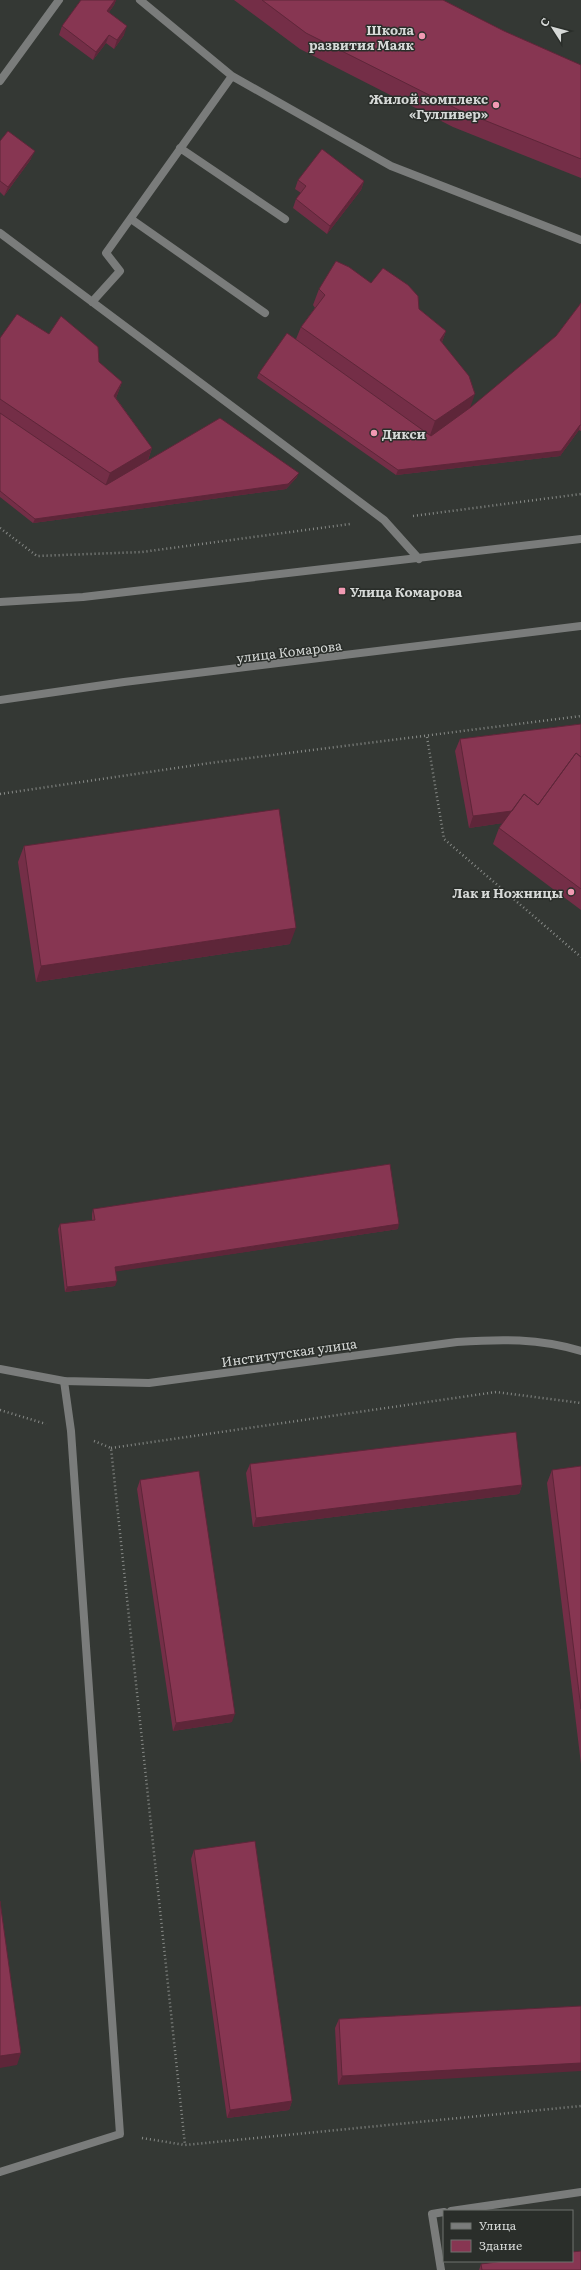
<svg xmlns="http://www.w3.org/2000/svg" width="581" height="2270" font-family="Literata,serif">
  <rect width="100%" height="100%" fill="#343834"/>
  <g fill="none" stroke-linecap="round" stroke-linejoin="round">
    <path stroke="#878a87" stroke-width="2.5" stroke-dasharray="1 3" stroke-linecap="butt" d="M413 516 581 494
      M0 528 37 556 142 552 350 524
      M427 737 444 839 581 957
      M0 794 210 763 581 716
      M0 1410 46 1424
      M94 1441 111 1448 185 2145
      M111 1448 496 1392 581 1403
      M142 2138 185 2145 581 2106"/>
    <path stroke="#7a7c7b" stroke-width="8" d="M140 0 232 76 391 166 581 240
      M0 81 59 0
      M180 148 285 219
      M131 219 265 313
      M0 233 384 520 419 559
      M92 302 120 271 106 253 232 76
      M0 602 83 597 581 539
      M0 2172 120 2134 71 1431 64 1381
      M451 2211 581 2192
      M441 2270 432 2214 444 2212"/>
    <path stroke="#7a7c7b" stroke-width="8" d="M0 700 124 682 581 626
      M0 1369 64 1381 149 1383 457 1342C500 1339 539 1338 581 1351"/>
  </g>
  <path fill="#742e47" d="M81 0H116L114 5 109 12 124 35 114 49 106 43 93 60 59 35 62 26Z
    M234 0H443L504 31 581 65V178L453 127 300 49Z
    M0 141 31 159 4 196 0 192Z
    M298 180 364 181 361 190 327 234 293 208 296 199 301 193 295 189Z
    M371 283 419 309 446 331 442 342 470 408 556 336 581 303V431L579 430 560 456 396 475 257 378 259 373 296 339 301 327 315 308 313 305 319 289Z
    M49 334 99 362 122 382 116 398 152 448 148 460 297 477 286 489 33 523 0 497V338Z
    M581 724V910L493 844 499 828 502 823 469 828 455 751 460 739Z
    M24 846 290 944 36 982 18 862Z
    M93 1209 398 1229 116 1271 115 1286 65 1292 58 1229 60 1224 92 1220V1214Z
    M250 1464 522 1485 519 1494 253 1527 246 1473Z
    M581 1466V1764L547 1483 552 1470Z
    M140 1480 232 1722 173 1731 137 1489Z
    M194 1850 292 2101 289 2110 227 2118 191 1859Z
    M581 2006 338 2085 335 2028 339 2019Z
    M481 2264 581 2270H479Z"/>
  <path fill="#5e2639" d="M115 0H116L114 5 104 19 107 11Z
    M127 26 124 35 114 49 117 40Z
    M109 35 106 43 93 60 96 52Z
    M35 151 31 159 4 196 8 187Z
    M364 181 361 190 327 234 330 226Z
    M446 331 440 347V340Z
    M122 382 116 398 114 396Z
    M475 394 469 411 429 438 435 421Z
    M580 425 579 430 560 456 396 475 398 470Z
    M152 448 146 465 104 489 110 473Z
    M299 473 297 477 286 489 33 523 35 519Z
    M522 799 510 822 469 828 473 816Z
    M296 928 290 944 36 982 41 966Z
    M399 1224 398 1229 113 1272 115 1267Z
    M117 1281 115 1286 65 1292 67 1287Z
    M522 1485 519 1494 253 1527 256 1518Z
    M235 1714 232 1722 173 1731 176 1723Z
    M21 2053 17 2065 0 2068V2056Z
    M581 2063V2071L338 2085 342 2076Z
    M292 2101 289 2110 227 2118 230 2110Z"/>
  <path fill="#873652" stroke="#5e2639" d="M81 0H115L107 11 127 26 117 40 109 35 96 52 62 26Z
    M262 0H443L504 31 581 65V159L459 110 306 33Z
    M8 131 35 151 8 187 0 181V141Z
    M322 149 364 181 330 226 296 199 306 186 298 180Z
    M336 261 349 267 371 283 383 268 408 285 418 296 419 309 446 331 440 340 469 376 475 394 435 421 301 327 325 295 319 289Z
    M581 303V425H580L561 451 398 470 259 373 287 333 431 436 471 407 556 336Z
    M17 314 49 334 61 316 98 347 99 362 122 382 114 396 152 448 110 473 0 399V338Z
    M0 413 106 485 220 418 299 473 288 484 35 519 0 491Z
    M581 724V757L576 753 538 805 524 794 512 811 473 816 460 739Z
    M576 753 581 757V889L499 828 524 794 538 805Z
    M279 809 296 928 41 966 24 846Z
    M390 1164 399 1224 115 1267 117 1281 67 1287 60 1224 95 1220 93 1209Z
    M516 1432 522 1485 256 1518 250 1464Z
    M581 1466V1709L552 1470Z
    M199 1471 235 1714 176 1723 140 1480Z
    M255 1841 292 2101 230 2110 194 1850Z
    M0 1901 21 2053 0 2056Z
    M581 2006V2063L342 2076 339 2019Z
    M581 2251V2270H482L481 2264 505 2261H572V2252Z"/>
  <g fill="#f19ab3" stroke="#2a2e2a" stroke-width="1.5">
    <circle cx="422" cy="36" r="4"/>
    <circle cx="496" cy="105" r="4"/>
    <circle cx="374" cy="433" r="4"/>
    <rect x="338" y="587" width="8" height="8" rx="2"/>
    <circle cx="571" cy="892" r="4"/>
  </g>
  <g text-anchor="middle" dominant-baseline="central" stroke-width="3" stroke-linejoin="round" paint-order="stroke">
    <g font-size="13" font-weight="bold" fill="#d6d9d7" stroke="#2a2e2a" text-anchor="end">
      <text x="414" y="29">Школа<tspan x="414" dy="15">развития Маяк</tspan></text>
      <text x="488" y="98">Жилой комплекс<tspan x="488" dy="15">«Гулливер»</tspan></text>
      <text x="382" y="433" text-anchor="start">Дикси</text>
      <text x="350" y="591" text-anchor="start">Улица Комарова</text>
      <text x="563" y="892">Лак и Ножницы</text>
    </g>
    <g font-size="13" fill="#d6d9d7" stroke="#2a2e2a">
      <text transform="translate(289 651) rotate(-7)">улица Комарова</text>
      <text transform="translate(289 1352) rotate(-8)">Институтская улица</text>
    </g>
  </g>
  <rect x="443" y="2210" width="130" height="52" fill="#2a2e2a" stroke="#6f726f"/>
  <rect x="451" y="2223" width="20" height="6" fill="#7a7c7b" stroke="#6f726f"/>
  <text x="479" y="2230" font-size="12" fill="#d6d9d7">Улица</text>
  <rect x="451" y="2240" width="20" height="12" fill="#873652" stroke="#6f726f"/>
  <text x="479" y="2250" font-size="12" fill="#d6d9d7">Здание</text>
  <g transform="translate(553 28) rotate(306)" stroke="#2a2e2a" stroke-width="3" paint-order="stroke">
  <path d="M0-3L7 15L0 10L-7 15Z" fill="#d6d9d7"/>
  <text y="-6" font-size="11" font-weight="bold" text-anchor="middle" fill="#d6d9d7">С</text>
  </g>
</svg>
